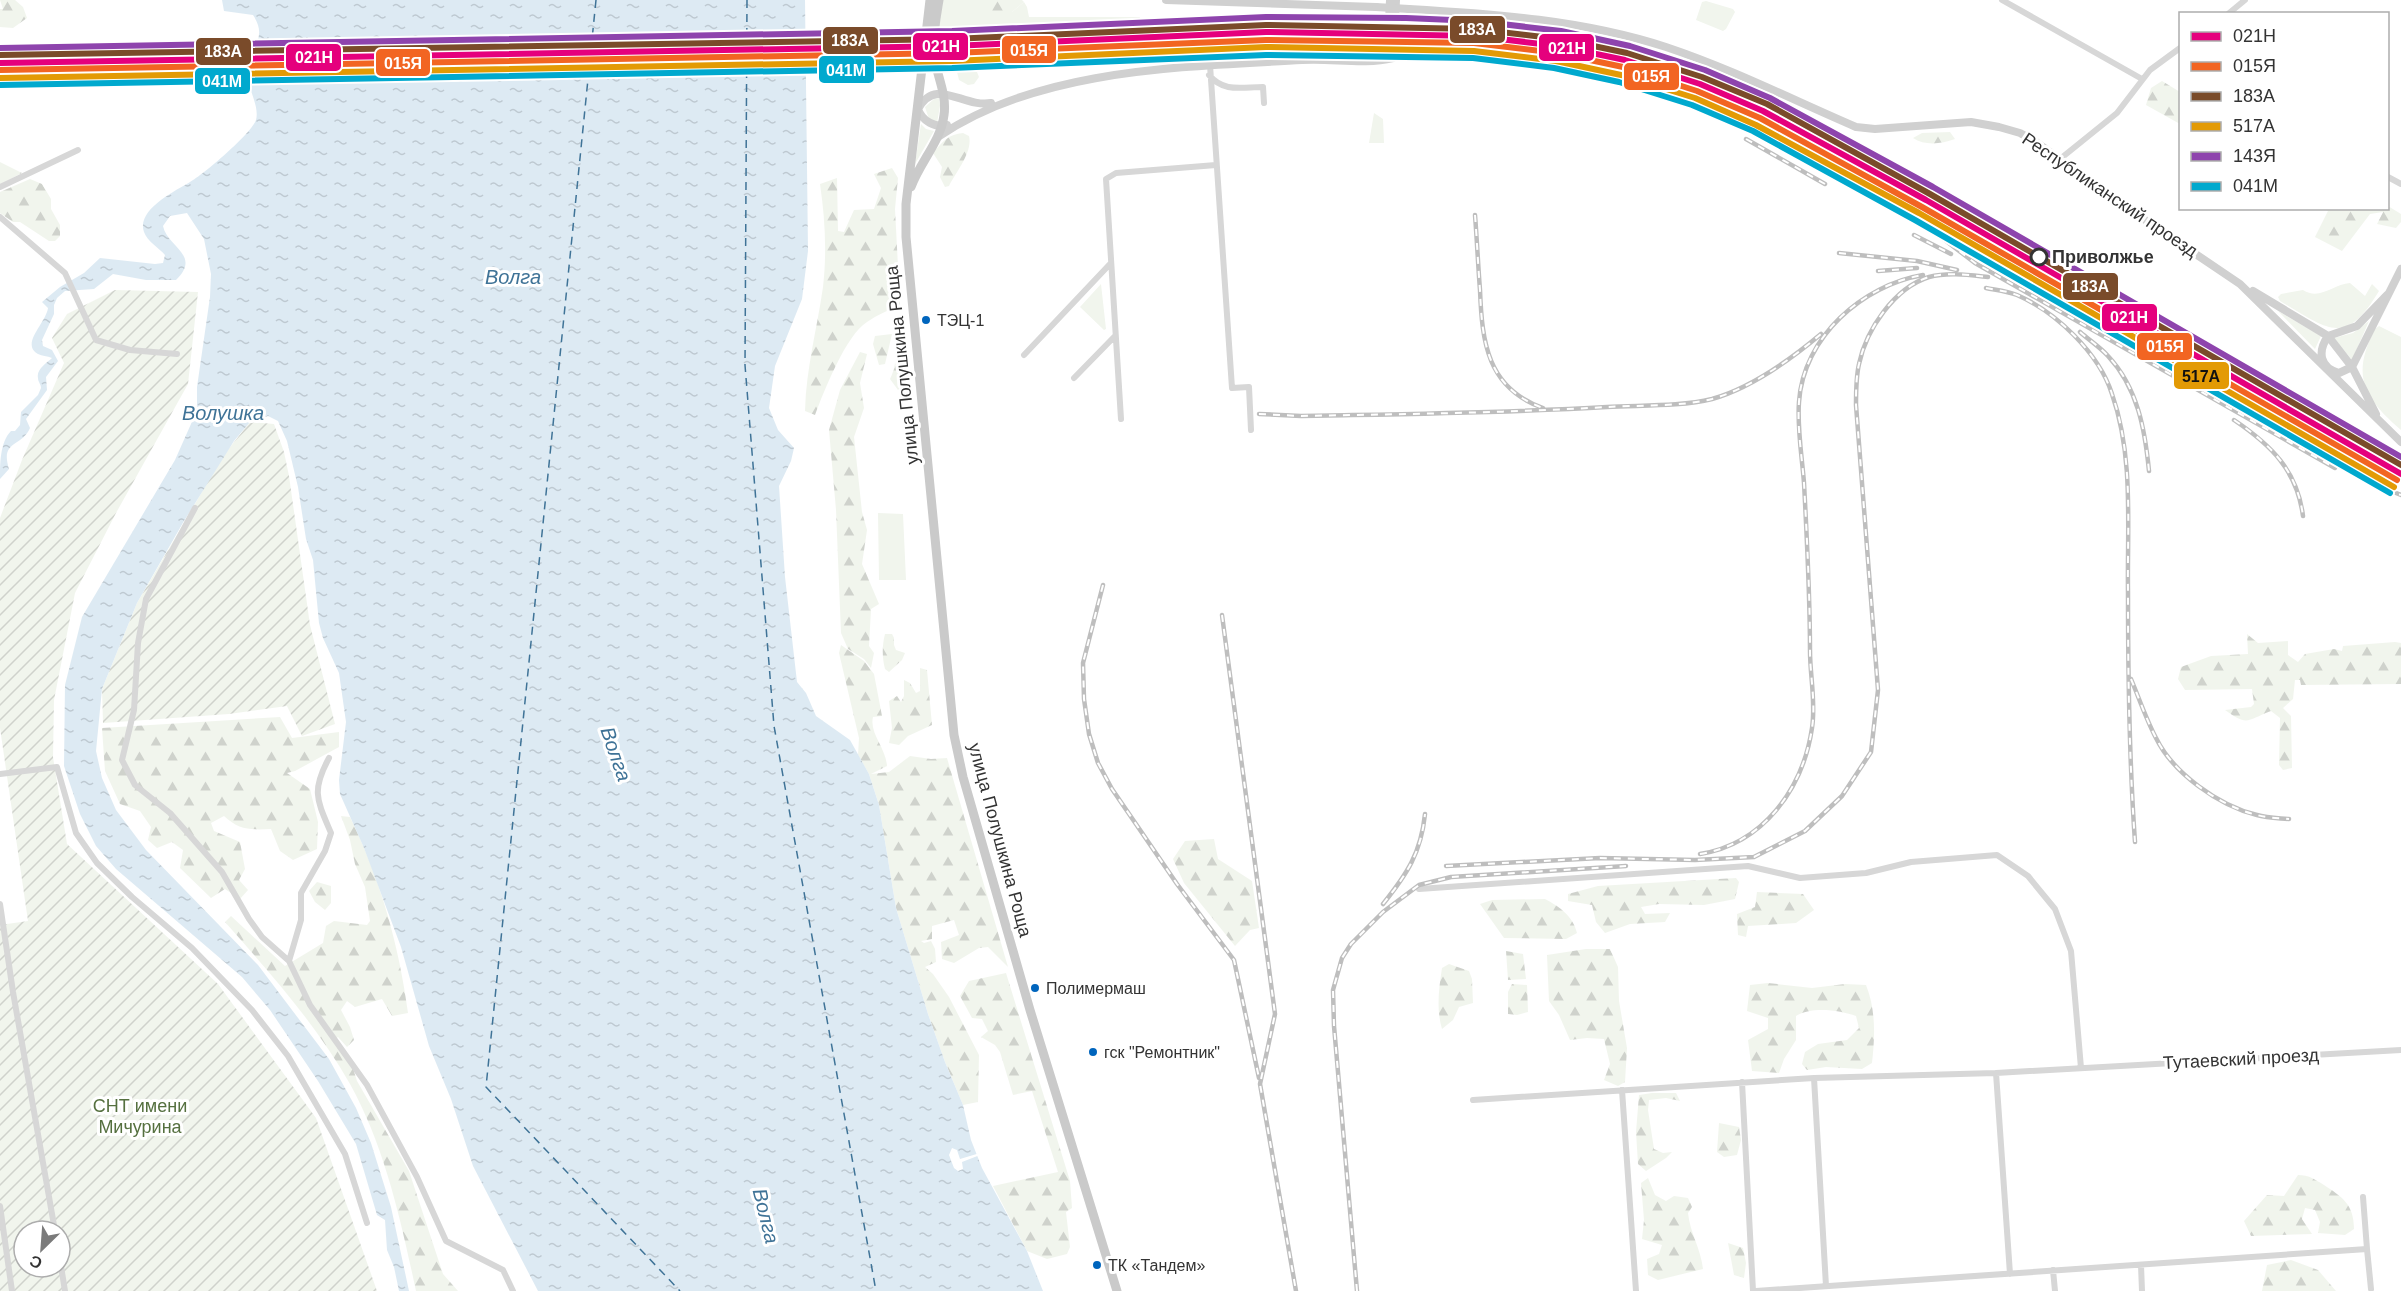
<svg xmlns="http://www.w3.org/2000/svg" width="2401" height="1291" font-family="Arial,sans-serif">
  <defs>
    <pattern id="forest-firs" width="22" height="20" patternUnits="userSpaceOnUse" patternTransform="scale(1.5)"><rect width="22" height="20" fill="#f1f5ed"/><path d="M5 1l3.5 6h-7zM16 11l3.5 6h-7z" fill="#cfd2cc"/></pattern>
    <pattern id="garden-furrows" width="10" height="10" patternUnits="userSpaceOnUse" patternTransform="scale(1.5)"><rect width="10" height="10" fill="#f1f5ed"/><path d="M-1 1l2-2M0 10L10 0M9 11l2-2" fill="none" stroke="#cfd2cc"/></pattern>
    <pattern id="water-ripples" width="26" height="14" patternUnits="userSpaceOnUse" patternTransform="scale(1.5)"><rect width="26" height="14" fill="#ddeaf3"/><path d="M2 4q2-2 4 0t4 0M15 11q2-2 4 0t4 0" fill="none" stroke="#bec9d1"/></pattern>
  </defs>
  <rect width="100%" height="100%" fill="#fff"/>
  <path fill="#f1f5ed" d="M943 0H992L1012 12 1024 2 1027 7 1029 17H1140L1138 24 965 30 938 29Z
    M1706 1 1733 9 1735 12 1726 29 1723 31 1696 20 1702 2Z
    M939 98 940 106 937 123 929 119 925 107 934 99Z
    M1374 113 1383 119 1384 143H1369Z
    M921 124 926 129 934 131 915 164Z
    M2350 283 2365 296 2372 284 2379 291C2345 348 2328 329 2280 301L2278 297 2281 294 2303 290C2320 301 2333 284 2350 283Z
    M1101 284 1106 329 1104 330 1080 307Z
    M2278 311 2321 336 2315 349Z
    M2369 321 2352 360 2334 338 2353 333Z
    M2379 326 2401 337V430C2363 397 2351 375 2375 329Z
    M878 513 903 514 906 580H879Z"/>
  <path fill="url(#forest-firs)" d="M0 0H15L23 7 27 18 13 28 0 27V9H3Z
    M991 0H1022L1024 2 1012 12H992Z
    M961 62H975V67L979 77 974 84 968 85 959 80 957 72Z
    M2162 81 2180 92V124L2146 105 2151 88Z
    M1950 132 1955 139C1941 144 1925 146 1913 138L1922 133Z
    M963 133 969 136C973 152 956 172 949 186L945 187 940 177 942 167 933 153C942 142 949 134 963 133Z
    M0 162 22 173 0 184Z
    M892 168 898 178 895 209 900 305C889 310 877 315 867 322 846 335 824 391 815 415L805 411C806 369 817 329 823 287 827 252 825 218 820 184L837 178 838 231 844 232 854 210 874 209 881 188 874 174Z
    M30 179 42 184 51 199V209L60 225V236L55 241H49L20 222H13L0 213V192Z
    M2388 206 2401 214V222L2396 228 2377 224 2383 212 2370 214 2342 251 2315 237 2328 211 2325 209 2388 208Z
    M905 323 907 388 898 390 890 379C901 358 890 345 905 323Z
    M892 334 885 364 879 365 873 344 875 336Z
    M860 352 867 354 860 383 864 408 854 437 862 512 867 530 862 564 879 604 871 609 869 646 874 653 871 668 864 659 848 649 841 633 836 510 829 430 840 390Z
    M885 634H892L894 638V645L896 650 905 653 902 660 889 672 885 669C882 658 882 645 885 634Z
    M2247 634 2258 643 2288 641V655L2298 662 2305 654 2334 649 2342 651 2343 646 2395 642 2401 643V684L2301 685 2300 680H2295L2293 699 2283 708 2291 716 2292 768 2283 770 2279 765 2280 718 2271 711C2247 720 2248 727 2225 710L2251 707 2254 704 2252 689 2185 690 2178 679 2181 667 2211 656 2248 654Z
    M841 645 864 661 874 674 882 716 873 717C869 733 886 748 887 766L871 774 889 772 910 756 931 759 947 758 1008 967 988 947 979 948 954 963 942 959 941 942 959 935 954 920 932 926V939L921 941 924 943 931 941 935 949 936 962 925 967 933 974 949 997 979 1055 978 1102 963 1105 945 1062 928 1014 896 908 879 805 869 774 858 755 859 738 839 653Z
    M920 668 927 670 932 725 908 736 899 745 889 743 892 728 889 701 897 696 901 702 904 696V680L910 683 916 693 920 691Z
    M280 717 292 738 339 732V747L295 771 287 773 310 789 318 822 317 849 293 860 280 851 271 829C250 830 239 830 224 816L211 823 214 831 240 842 245 869 239 880 248 890 240 899 225 889 211 898 180 868 183 850 172 842 157 848 148 840 151 827 140 811 120 804 105 771 102 728Z
    M341 816 350 817C380 878 399 945 408 1013L392 1016 382 999 355 1007 347 1001 341 1010 350 1027 354 1040 347 1047 338 1037 333 1041 350 1059 357 1081 409 1171 443 1274 458 1291H416C401 1221 385 1147 350 1084 316 1024 270 973 225 922L231 916 285 966 323 943 326 926 334 921 367 925 370 921 365 887 355 864 350 840Z
    M1214 839 1218 859 1252 881 1259 928 1250 930 1235 946 1184 883 1173 859 1185 841Z
    M1736 878 1739 882 1735 899 1704 905 1659 904 1641 907 1645 914 1670 913 1665 922 1630 924 1605 933 1596 922 1592 905 1568 901V894L1598 886Z
    M317 882 331 886V903L325 910 315 902 309 891Z
    M1757 892 1803 894 1814 910 1796 923 1748 926 1746 937 1738 935 1737 914 1755 907Z
    M1545 899C1560 907 1573 916 1577 933L1566 939 1504 938 1480 904 1492 900Z
    M1586 949H1610L1618 967 1619 1001 1627 1048 1625 1082 1618 1086 1604 1080 1610 1064 1604 1039 1587 1038 1570 1040 1559 1015 1549 1001 1547 955Z
    M1506 951 1523 954 1526 979 1508 980Z
    M1449 964 1469 971 1472 979 1473 1003 1459 1007 1453 1020 1442 1029C1436 1009 1439 988 1442 968Z
    M1006 973 1070 1181 1072 1208 1066 1212 1070 1247 1067 1254 1047 1259 1027 1251 993 1186 1058 1172 1032 1091 1013 1095 1000 1052 995 1045 981 1037 988 1031 982 1019 972 1018 960 996 969 981Z
    M1768 983 1812 988 1845 984 1866 985C1876 1010 1875 1036 1872 1063L1862 1069 1826 1067 1807 1070 1802 1064 1805 1052 1818 1044 1847 1040 1859 1028 1856 1016C1840 1010 1811 1006 1796 1016V1040L1784 1059 1779 1073 1752 1071 1748 1040 1768 1029V1018L1747 1011 1750 985Z
    M1512 984 1527 985 1528 1012 1517 1015 1508 1014V992Z
    M1652 1093H1676L1680 1101 1666 1098 1649 1100 1648 1110 1654 1149 1663 1153 1672 1152 1666 1158 1646 1171 1638 1164 1636 1132 1639 1095Z
    M1719 1123 1739 1127 1741 1140 1737 1155 1724 1157 1717 1152Z
    M2298 1175C2309 1175 2314 1179 2324 1185 2342 1197 2354 1204 2354 1229L2345 1235 2318 1233 2320 1222 2315 1210 2305 1208 2302 1219 2312 1234 2251 1236 2244 1221 2267 1195 2284 1196Z
    M1648 1178 1655 1195 1666 1201 1674 1196 1688 1198 1692 1207 1688 1213C1690 1233 1701 1249 1703 1269L1658 1280 1648 1275 1647 1259 1659 1254 1662 1245 1642 1239 1644 1220 1641 1183Z
    M1728 1243 1743 1248 1746 1263 1744 1278 1734 1275Z
    M2291 1260 2318 1270 2336 1291H2262L2267 1265Z"/>
  <path fill="url(#garden-furrows)" fill-rule="evenodd" d="M115 290 198 292 188 384 116 513 75 593 54 700 53 757 67 844 218 984 316 1118 377 1291H0V925L28 921 0 728V518L22 460 64 363 52 338 67 314ZM24 1231H60V1267H24Z
    M250 422 274 424 284 452 289 476 310 625 335 724 302 736 287 706 229 714 103 723 102 689 137 603 223 456Z"/>
  <path fill="url(#water-ripples)" d="M222 0H805L808 251 802 299 775 366 769 408 778 430 794 448 791 461 779 486 785 577 797 682 806 693 816 716 850 740 869 774 879 805 896 908 928 1014 945 1062 963 1105 971 1140 982 1168 1027 1251 1043 1291H538L473 1166 451 1099 429 1046 401 947 364 848 340 794 339 780 346 722 339 673 323 638 319 623 313 560 306 539 298 487 287 441 278 421 268 416 250 422 234 441 184 521 137 603 102 689 96 751 102 778 116 810 146 850 258 965 329 1059 356 1108 371 1143 391 1207 409 1291H399L394 1267 387 1250 385 1220 377 1215 356 1144 318 1081 270 1010 242 977 116 869 96 846 80 814 64 766 65 685 82 617 175 460 191 424 197 405V387L210 297 211 274 204 239 187 213 170 216 163 226C167 247 202 255 176 280H146L113 274 94 289 65 291 57 298 54 305V314L42 340 43 346 52 350 58 361 46 377 47 390 26 419 30 428C21 448 0 440 9 469L0 479C0 464 0 442 11 431H15L20 425 21 412 38 395 41 388C41 384 38 382 38 378 36 369 47 363 52 358 47 356 42 356 38 354 20 344 46 323 48 308L42 302 60 287 84 273 100 258 155 264 163 263 165 255C159 248 147 241 144 232 136 210 175 191 190 182 203 175 252 133 256 120 260 105 246 86 247 71 249 48 269 39 253 15L224 11Z"/>
  <path fill="#fff" d="M808 35 809 59 245 68 253 45Z
    M952 1148 957 1150 960 1159 980 1153V1155L962 1162 963 1169 958 1171 954 1168 949 1155Z"/>
  <g fill="none" stroke-linecap="round" stroke-linejoin="round">
    <path stroke="#3f7397" stroke-width="1.5" stroke-dasharray="8 6" stroke-linecap="butt" d="M596 0 486 1087 680 1291
      M747 0 745 365 774 726 876 1291"/>
    <path stroke="#d7d7d7" stroke-width="6" d="M2002 0 2142 79
      M2228 14 2245 0
      M1210 65 1232 388 1249 387 1251 430
      M1209 75C1224 93 1242 87 1263 87L1264 103
      M2060 159 2117 113 2150 70 2180 48
      M2388 177 2401 184
      M0 187 78 150
      M0 217 65 273 96 340 130 350 177 354
      M1024 355 1110 264
      M1074 378 1115 336
      M1121 419 1106 179 1116 173 1216 165
      M195 508 146 599 138 643 134 710 122 760 135 785 170 813 222 872 249 919 262 937 289 961
      M329 758C311 791 317 800 331 833L325 851 301 893V920L289 961 310 1005 367 1085 417 1177 446 1241 503 1270 513 1291
      M0 774 57 767 76 833 97 863 132 897 192 948 252 1010 288 1056 345 1154 367 1223
      M1419 889 1748 866 1800 878 1866 873 1911 862 1997 855 2028 876 2055 909 2071 951 2081 1068
      M0 904 13 992 55 1231
      M1996 1073 2010 1274
      M1814 1078 1826 1286
      M1742 1082 1753 1291
      M1622 1090 1636 1291
      M1473 1100 1814 1078 1996 1073 2401 1050
      M2363 1197 2367 1249
      M0 1206 12 1291
      M60 1260 65 1291
      M2141 1265 2142 1291
      M2053 1270 2055 1291
      M1756 1291 2367 1249 2371 1289"/>
    <path stroke="#d0d0d0" stroke-width="8" d="M1166 0 1376 7
      M1409 9C1496 14 1583 20 1666 47 1732 69 1793 100 1856 127L1875 129 1971 122 1999 127 2020 133 2036 142 2123 205 2240 284 2401 442
      M1388 42 1390 0
      M947 125C935 128 922 121 918 109 936 76 963 108 991 103
      M938 137C1039 68 1183 67 1302 60 1332 58 1364 65 1393 58L1396 0
      M2253 291 2328 336 2352 367 2376 414
      M2387 295 2357 326 2328 336C2317 352 2320 368 2339 373L2352 367 2401 269"/>
    <path stroke="#cacaca" stroke-width="9" d="M930 0 906 204V237L954 735 963 777 1030 1010 1117 1291
      M911 187C920 162 941 141 944 115 947 94 937 76 934 56 932 38 936 18 939 0"/>
    <g stroke="#bebebe" stroke-width="4.5">
      <path id="rail" d="M1741 127 1781 148 1812 161 1929 228 1975 263 2335 468
        M1746 139 1825 184
        M1475 215C1477 240 1478 265 1480 290 1482 342 1487 388 1543 408
        M1914 235 1951 254
        M1839 253 1917 261 1957 270
        M1878 271 1917 268
        M1986 288C1996 290 2007 291 2017 295 2056 312 2099 353 2112 394 2134 457 2127 526 2128 592 2128 675 2129 758 2135 842
        M2080 332C2089 340 2100 347 2108 356 2138 388 2145 430 2149 471
        M1259 414 1301 416C1403 414 1505 413 1607 407 1639 405 1680 407 1712 399 1751 388 1790 360 1821 334
        M2234 420C2271 445 2297 470 2303 516
        M2329 459 2379 486
        M2373 484 2401 495
        M1103 585 1083 663 1084 699 1089 734 1098 763 1112 789 1177 884 1234 960 1259 1078
        M1222 615 1275 1014 1260 1084 1296 1291
        M2131 679C2139 698 2146 719 2156 738 2173 773 2219 806 2257 815 2267 818 2278 818 2289 819
        M1700 854C1763 844 1803 789 1812 728 1816 703 1810 676 1810 651 1810 595 1807 539 1804 483 1802 457 1797 428 1799 402 1803 337 1863 285 1923 275
        M1446 866 1600 858 1695 860 1754 857 1805 831 1842 796 1871 752 1878 690 1856 405C1856 392 1856 377 1859 364 1866 330 1894 288 1929 277 1948 272 1969 275 1988 277
        M1383 904C1407 874 1421 853 1425 814
        M1357 1291 1334 1026 1333 990 1342 958 1351 944 1383 912 1419 885 1451 877 1626 866"/>
    </g>
    <use href="#rail" stroke="#fff" stroke-width="2" stroke-dasharray="7" stroke-linecap="butt"/>
    <path stroke="#d0d0d0" stroke-width="8" d="M1376 7 1409 9"/>
    <g stroke="#fff" stroke-width="10">
      <path id="rail-1" d="M0 63 952 46 1266 32 1475 36 1558 46 1625 60 1700 84 1763 111 1926 200 2401 474"/>
    </g>
    <g stroke="#fff" stroke-width="10">
      <path id="rail-2" d="M0 70 952 53 1266 40 1474 43 1557 53 1623 67 1697 91 1760 118 1922 207 2397 480"/>
    </g>
    <g stroke="#fff" stroke-width="10">
      <path id="rail-3" d="M0 55 952 39 1266 25 1475 29 1560 39 1627 53 1702 77 1767 104 1930 194 2401 465"/>
    </g>
    <g stroke="#fff" stroke-width="10">
      <path id="rail-4" d="M0 78 952 61 1266 47 1474 51 1556 61 1621 75 1695 98 1756 125 1919 213 2394 487"/>
    </g>
    <g stroke="#fff" stroke-width="10">
      <path id="rail-5" d="M0 48 952 31 1266 17 1406 18 1476 21 1561 31 1630 46 1705 70 1770 98 1933 187 2401 457"/>
    </g>
    <g stroke="#fff" stroke-width="10">
      <path id="rail-6" d="M0 85 952 68 1266 55 1473 58 1554 68 1619 82 1692 105 1753 131 1915 220 2390 493"/>
    </g>
    <use href="#rail-1" stroke="#e5007d" stroke-width="6"/>
    <use href="#rail-2" stroke="#f26522" stroke-width="6"/>
    <use href="#rail-3" stroke="#7a4b2a" stroke-width="6"/>
    <use href="#rail-4" stroke="#e39a05" stroke-width="6"/>
    <use href="#rail-5" stroke="#8e44ad" stroke-width="6"/>
    <use href="#rail-6" stroke="#00a9ce" stroke-width="6"/>
  </g>
  <circle fill="#fff" stroke="#333" stroke-width="3" cx="2039" cy="257" r="8"/>
  <g fill="#0065bd" stroke="#fff" stroke-width="2">
    <circle cx="926" cy="320" r="5"/>
    <circle cx="1035" cy="988" r="5"/>
    <circle cx="1093" cy="1052" r="5"/>
    <circle cx="1097" cy="1265" r="5"/>
  </g>
  <g text-anchor="middle" dominant-baseline="central" stroke-width="6" stroke-linejoin="round" paint-order="stroke">
    <g font-size="16" fill="#333" stroke="#fff" text-anchor="start">
      <text x="937" y="320">ТЭЦ-1</text>
      <text x="1046" y="988">Полимермаш</text>
      <text x="1104" y="1052">гск "Ремонтник"</text>
      <text x="1108" y="1265">ТК «Тандем»</text>
    </g>
    <g font-size="18" fill="#333" stroke="#fff">
      <text transform="translate(2110 195) rotate(34)">Республиканский проезд</text>
      <text transform="translate(902 365) rotate(-96)">улица Полушкина Роща</text>
      <text transform="translate(1000 840) rotate(75)">улица Полушкина Роща</text>
      <text transform="translate(2241 1059) rotate(-3)">Тутаевский проезд</text>
    </g>
    <g font-size="18" font-weight="bold" fill="#333" stroke="#fff" text-anchor="start">
      <text x="2052" y="257">Приволжье</text>
    </g>
    <g font-size="18" fill="#55703f" stroke="#fff">
      <text x="140" y="1106">СНТ имени<tspan x="140" dy="21">Мичурина</tspan></text>
    </g>
    <g font-size="20" font-style="italic" fill="#3f7397" stroke="#fff">
      <text x="513" y="277">Волга</text>
      <text x="223" y="413">Волушка</text>
      <text transform="translate(616 754) rotate(71)">Волга</text>
      <text transform="translate(766 1216) rotate(76)">Волга</text>
    </g>
  </g>
  <g stroke="#fff" stroke-width="2">
    <rect x="1449" y="15" width="57" height="29" rx="6" fill="#7a4b2a"/>
    <rect x="822" y="26" width="57" height="29" rx="6" fill="#7a4b2a"/>
    <rect x="912" y="32" width="57" height="29" rx="6" fill="#e5007d"/>
    <rect x="1538" y="33" width="57" height="29" rx="6" fill="#e5007d"/>
    <rect x="1001" y="35" width="56" height="29" rx="6" fill="#f26522"/>
    <rect x="195" y="37" width="57" height="29" rx="6" fill="#7a4b2a"/>
    <rect x="285" y="43" width="57" height="29" rx="6" fill="#e5007d"/>
    <rect x="375" y="48" width="56" height="29" rx="6" fill="#f26522"/>
    <rect x="818" y="55" width="57" height="29" rx="6" fill="#00a9ce"/>
    <rect x="1623" y="62" width="57" height="29" rx="6" fill="#f26522"/>
    <rect x="194" y="67" width="57" height="28" rx="6" fill="#00a9ce"/>
    <rect x="2062" y="272" width="57" height="29" rx="6" fill="#7a4b2a"/>
    <rect x="2101" y="303" width="57" height="29" rx="6" fill="#e5007d"/>
    <rect x="2136" y="332" width="57" height="29" rx="6" fill="#f26522"/>
    <rect x="2173" y="361" width="57" height="29" rx="6" fill="#e39a05"/>
  </g>
  <g font-size="16" text-anchor="middle" font-weight="bold" fill="#fff">
    <text x="1477" y="35">183А</text>
    <text x="850" y="46">183А</text>
    <text x="941" y="52">021Н</text>
    <text x="1567" y="54">021Н</text>
    <text x="1029" y="56">015Я</text>
    <text x="223" y="57">183А</text>
    <text x="314" y="63">021Н</text>
    <text x="403" y="69">015Я</text>
    <text x="846" y="76">041М</text>
    <text x="1651" y="82">015Я</text>
    <text x="222" y="87">041М</text>
    <text x="2090" y="292">183А</text>
    <text x="2129" y="323">021Н</text>
    <text x="2165" y="352">015Я</text>
  </g>
  <g font-size="16" text-anchor="middle" font-weight="bold" fill="#111">
    <text x="2201" y="382">517А</text>
  </g>
  <rect x="2179" y="12" width="210" height="198" fill="#ffffff" stroke="#adadad" stroke-width="1.5"/>
  <rect x="2191" y="32" width="30" height="9" fill="#e5007d" stroke="#adadad" stroke-width="1.5"/>
  <text x="2233" y="42" font-size="18" fill="#333333">021Н</text>
  <rect x="2191" y="62" width="30" height="9" fill="#f26522" stroke="#adadad" stroke-width="1.5"/>
  <text x="2233" y="72" font-size="18" fill="#333333">015Я</text>
  <rect x="2191" y="92" width="30" height="9" fill="#7a4b2a" stroke="#adadad" stroke-width="1.5"/>
  <text x="2233" y="102" font-size="18" fill="#333333">183А</text>
  <rect x="2191" y="122" width="30" height="9" fill="#e39a05" stroke="#adadad" stroke-width="1.5"/>
  <text x="2233" y="132" font-size="18" fill="#333333">517А</text>
  <rect x="2191" y="152" width="30" height="9" fill="#8e44ad" stroke="#adadad" stroke-width="1.5"/>
  <text x="2233" y="162" font-size="18" fill="#333333">143Я</text>
  <rect x="2191" y="182" width="30" height="9" fill="#00a9ce" stroke="#adadad" stroke-width="1.5"/>
  <text x="2233" y="192" font-size="18" fill="#333333">041М</text>
  <g transform="translate(42 1249) rotate(205)"><circle r="28" fill="#ffffff" stroke="#adadad" stroke-width="1.5"/>
  <path d="M0-4.5L10 22L0 15L-10 22Z" fill="#7a7a7a"/>
  <text y="-9" font-size="16" font-weight="bold" text-anchor="middle" fill="#333333">С</text>
  </g>
</svg>
